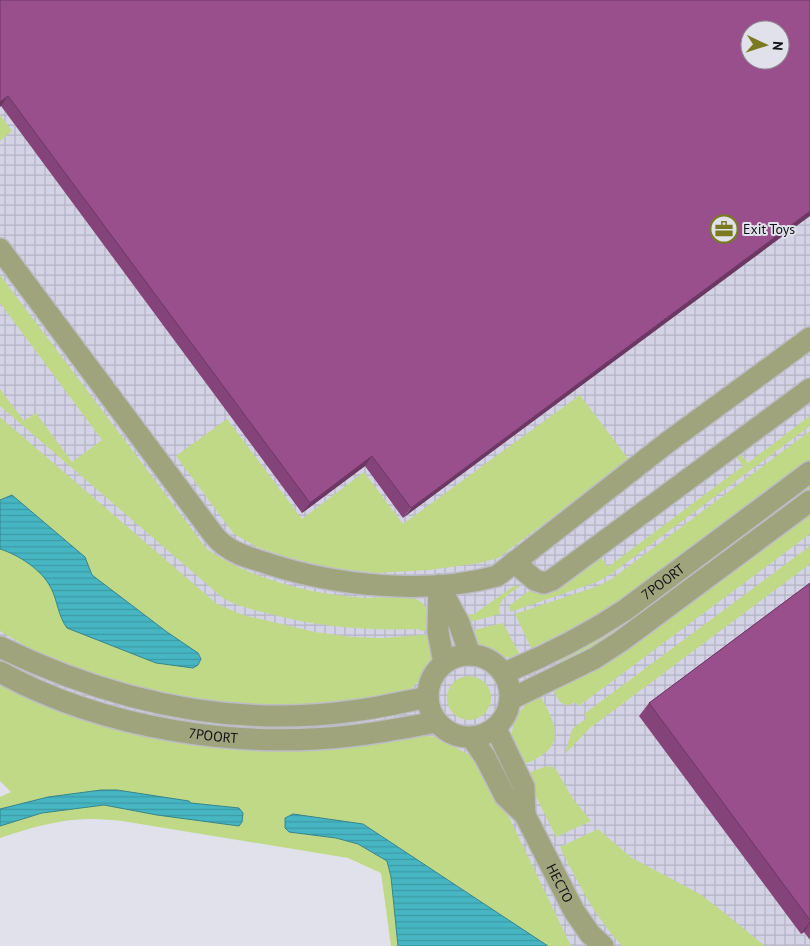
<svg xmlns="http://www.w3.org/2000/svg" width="810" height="946" font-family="'PT Sans',sans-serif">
  <defs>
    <pattern id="industrial-grid" width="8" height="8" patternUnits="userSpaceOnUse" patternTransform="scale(1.25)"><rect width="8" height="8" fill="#d4d3e5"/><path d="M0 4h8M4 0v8" fill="none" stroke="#b5b4c4"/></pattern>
    <pattern id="water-rules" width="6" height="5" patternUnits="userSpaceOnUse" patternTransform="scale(1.25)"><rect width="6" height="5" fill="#46b6c2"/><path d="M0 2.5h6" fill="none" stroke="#3c9ba6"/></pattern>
  </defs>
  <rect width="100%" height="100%" fill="#e1e1ec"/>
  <path fill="url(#industrial-grid)" fill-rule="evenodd" d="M0 0H810V946H410L391 821 0 750ZM750 30H780V60H750Z"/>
  <path fill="#c0d986" d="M0 115 12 131 0 141Z
    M0 275 206 548C248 579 314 595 365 598 377 598 409 595 418 600 429 606 431 619 432 630L420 631 419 629C368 631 319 627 270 614 254 610 237 606 223 598L0 406V389L24 421 36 413 72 462 102 440 0 303Z
    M580 395 629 460 498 558 480 563 429 570 377 573 333 568 286 557 257 547 234 534 176 456 227 419 302 519 364 472 403 524Z
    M810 416V426L611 574 597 582 510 612 509 606 529 591 541 594 547 592 600 556 608 567 743 466 735 455 739 452 748 463Z
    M0 417 217 604 243 615 315 632 352 637 383 638 433 634C434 660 427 676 407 692L308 710 188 704 60 666 0 631Z
    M810 431V465L630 600 534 654 515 614 598 586 613 578Z
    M810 479V494L631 628 563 667 557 655Z
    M810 509V534L579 706 575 702C560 711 558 697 551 686Z
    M810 546V564L590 728 565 754 572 729 587 718 584 714Z
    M514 586H520C510 594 496 600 500 614L466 623V615L474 614Z
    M503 623 522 659C499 658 480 650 466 632Z
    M447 698a22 22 0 1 1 44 0a22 22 0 1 1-44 0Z
    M0 676 184 738 419 735 435 737 470 755 481 765 490 778 571 946H548L363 824 287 816 284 823 358 844 387 861 391 877 398 946H391L381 873 348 858 122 821C112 820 101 819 91 819 59 819 30 828 0 838V797L11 792 0 781Z
    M539 693C548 711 566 736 545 753 538 759 529 762 521 766 518 758 515 751 513 743 508 723 523 704 539 693Z
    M547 766 553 767 557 771 573 799 591 821 556 837 525 774Z
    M598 829 632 858 700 894 722 911 765 946H622C595 917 578 883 560 847Z"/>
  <path fill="url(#water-rules)" stroke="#36858e" d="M12 495 85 557 92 575 167 632 198 653 201 659 198 665 193 668 156 663 67 628C58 616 58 602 51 588 42 570 19 555 0 549V500Z
    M101 790H117L189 801 191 803 239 808 243 813 242 822 239 826 157 815 104 805 42 813 0 826V809L48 797Z
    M293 814 363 824 548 946H398L391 877 387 861 358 844 336 838 289 832 285 828V818Z"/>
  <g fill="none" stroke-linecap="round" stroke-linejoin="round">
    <g stroke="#bcbcc5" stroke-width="24">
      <g id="minor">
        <path d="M0 249 213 534C217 539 222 544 227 547 239 556 255 559 269 564 337 586 428 595 497 576L668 442 810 338"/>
        <path d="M514 562 535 580 544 583 552 580 810 389"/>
        <path d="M439 585 438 632 444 663"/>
        <path d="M440 587 459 623 470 655"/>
        <path d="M0 647C111 701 230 728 353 711 378 708 403 702 428 697"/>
        <circle cx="469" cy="696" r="41"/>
        <path id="s1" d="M0 672C102 728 235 749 350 736 379 733 408 727 437 722"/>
        <path id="s2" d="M504 673C546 656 587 635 625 610L810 472"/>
        <path d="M511 699 595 658 621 641 810 501"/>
        <path d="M496 729 524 787 525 815"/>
        <path id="s3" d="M472 738 485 757 505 796 525 815 574 911 590 934 603 946"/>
      </g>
    </g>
    <use href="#minor" stroke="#9fa47c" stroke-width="21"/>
  </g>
  <path fill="#844479" d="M0 0H810L403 518 365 466 302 513 1 106Z
    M810 583V940L804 932 801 934 639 716 649 703Z"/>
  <path fill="#6c3763" d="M8 96 1 106 0 107V102Z
    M810 211V216L403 518 411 508Z
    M372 456 365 466 302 513 310 503Z
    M810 921V923L804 932 801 934Z"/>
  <path fill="#9a4f8d" stroke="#6c3763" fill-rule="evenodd" d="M0 0H810V211L411 508 372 456 310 503 8 96 0 102ZM750 30H780V60H750Z
    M810 583V920L649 703Z"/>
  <defs>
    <g id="office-ring" transform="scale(1.4375)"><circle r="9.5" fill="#e1e1ec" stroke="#7a7a21" stroke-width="1.5"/><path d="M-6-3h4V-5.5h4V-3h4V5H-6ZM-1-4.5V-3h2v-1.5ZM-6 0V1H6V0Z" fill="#7a7a21"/></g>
  </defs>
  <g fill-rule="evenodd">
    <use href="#office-ring" x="724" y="229"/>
  </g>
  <g text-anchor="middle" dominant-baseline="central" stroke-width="4" stroke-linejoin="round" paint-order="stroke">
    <g font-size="14" fill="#121216" stroke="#e1e1ec" text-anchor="start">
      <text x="743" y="229">Exit Toys</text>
    </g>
    <g font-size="14" fill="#121216" stroke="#e1e1ec">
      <text stroke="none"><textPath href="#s2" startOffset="184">7POORT</textPath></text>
      <text stroke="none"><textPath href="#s1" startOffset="224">7POORT</textPath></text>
      <text stroke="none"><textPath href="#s3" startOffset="171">HECTO</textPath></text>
    </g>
  </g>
  <g transform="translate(765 45) rotate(94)"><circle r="24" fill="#e1e1ec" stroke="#8e8e96"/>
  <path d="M0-4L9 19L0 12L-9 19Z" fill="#7a7a21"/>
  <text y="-8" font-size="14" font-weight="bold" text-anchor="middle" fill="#121216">N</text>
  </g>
</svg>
